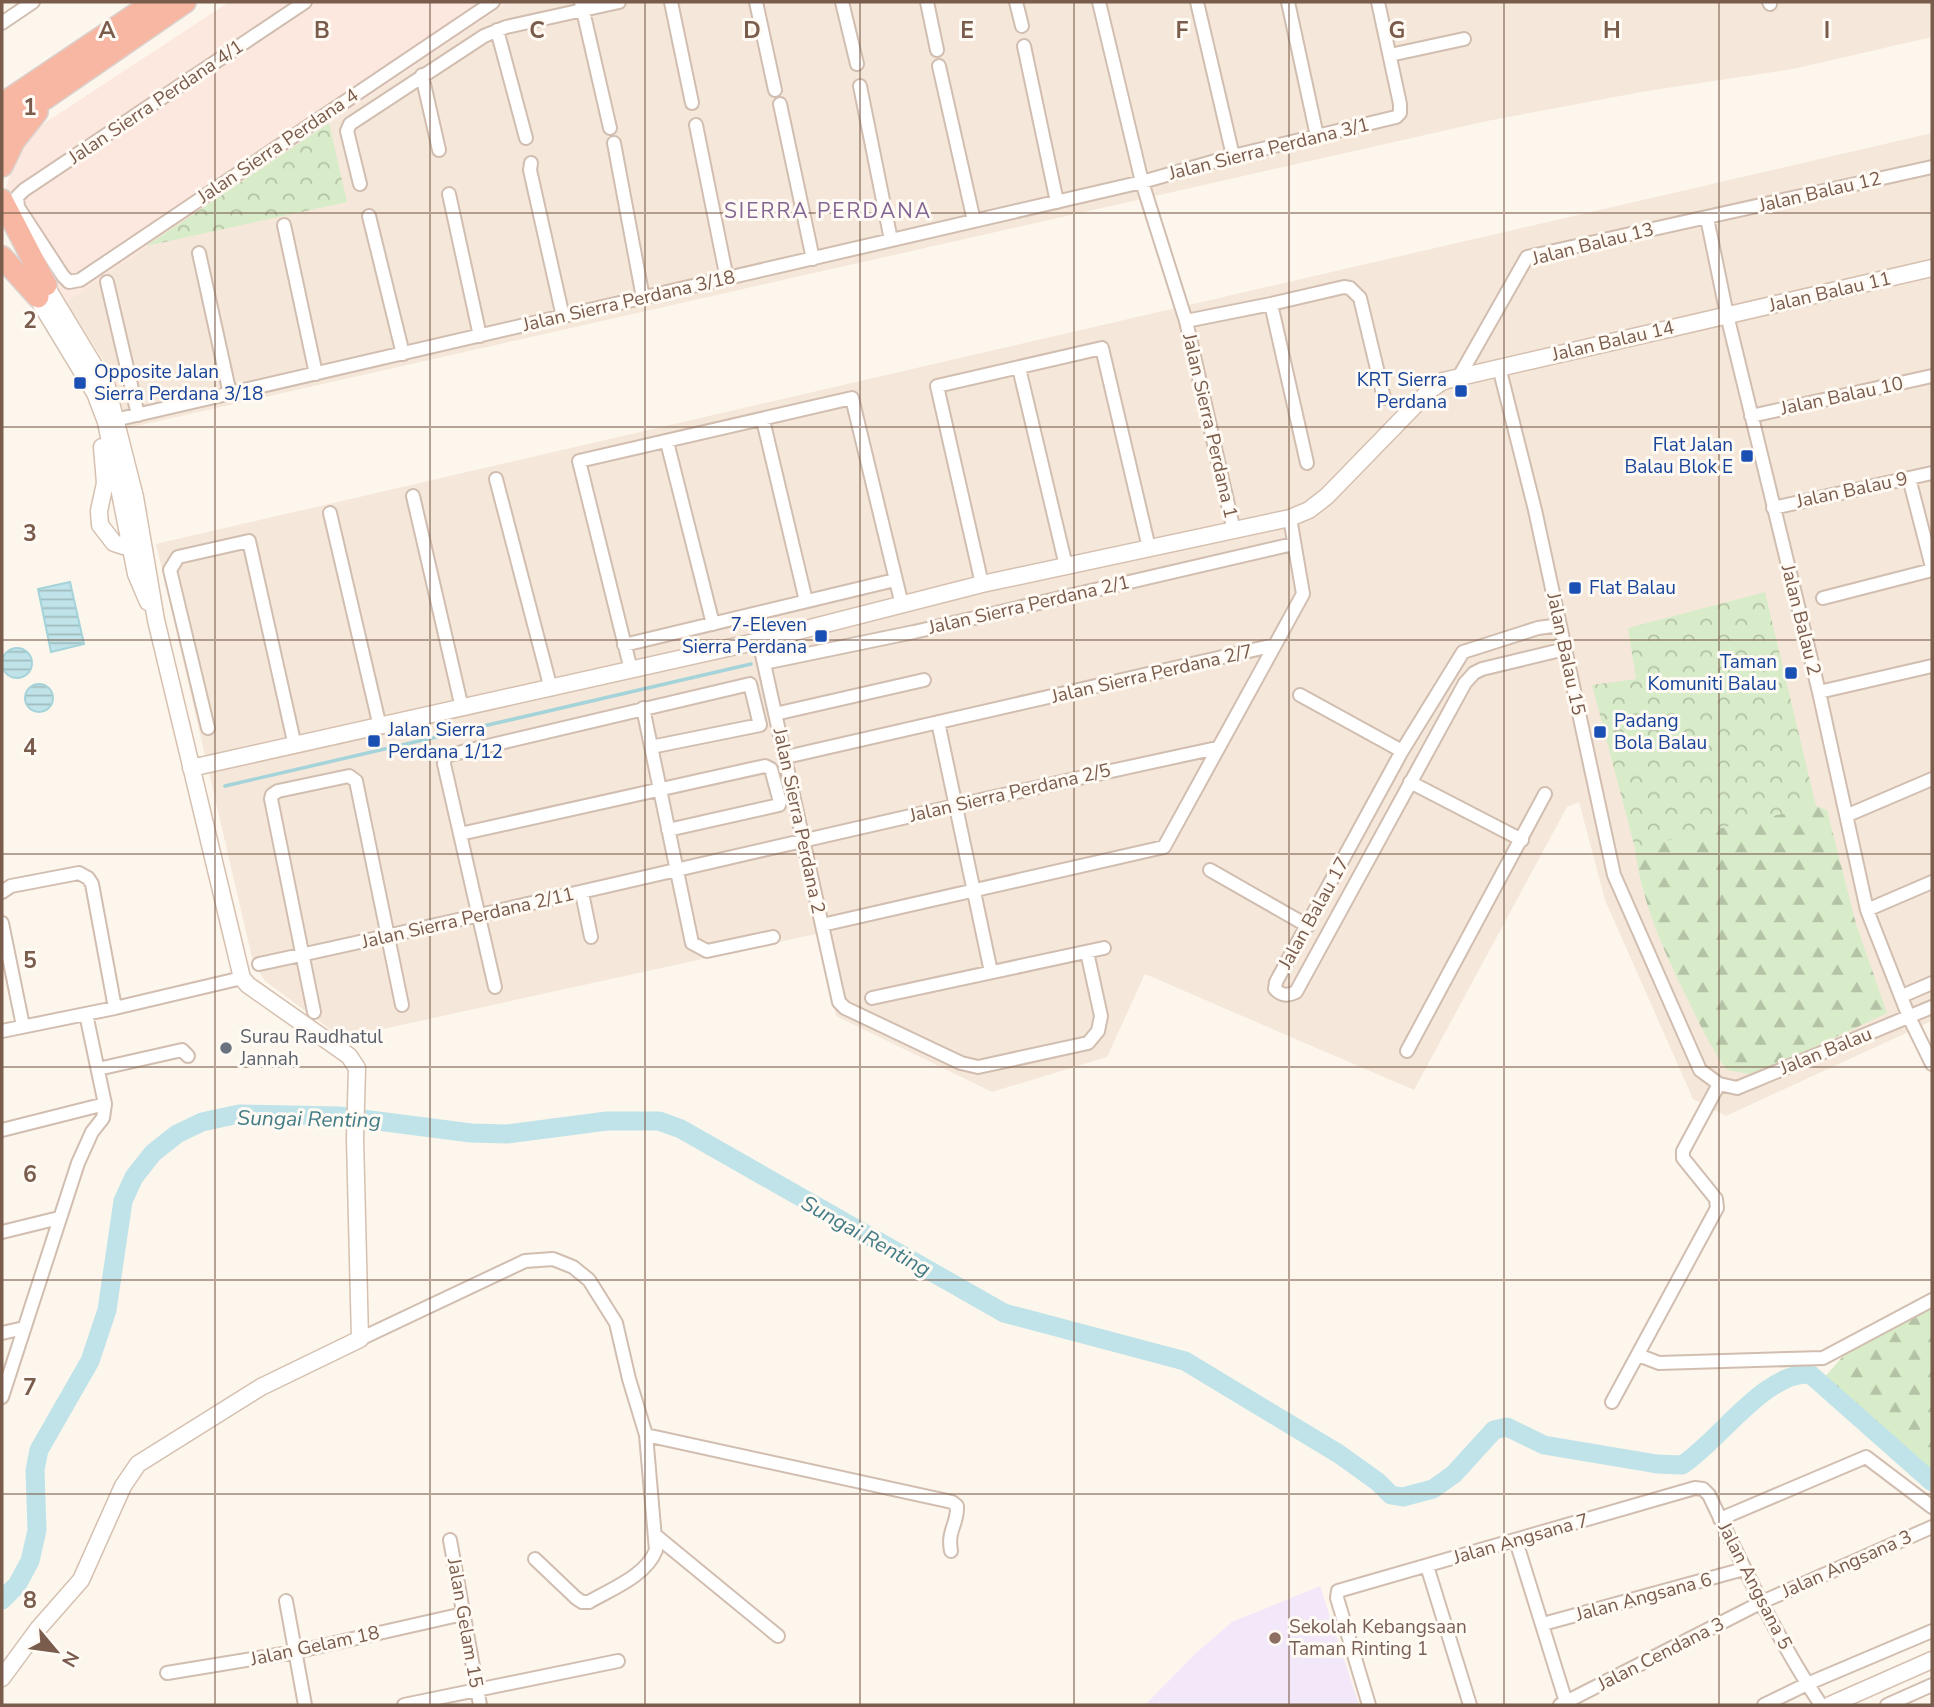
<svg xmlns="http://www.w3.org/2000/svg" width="1934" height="1707" font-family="'Nunito Sans',sans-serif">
  <defs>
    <pattern id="forest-firs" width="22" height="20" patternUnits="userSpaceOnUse" patternTransform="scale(1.75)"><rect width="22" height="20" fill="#d8ecc9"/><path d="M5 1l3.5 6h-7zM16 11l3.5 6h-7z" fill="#b4c2a5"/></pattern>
    <pattern id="park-crowns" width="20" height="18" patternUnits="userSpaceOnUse" patternTransform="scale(1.75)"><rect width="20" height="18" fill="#d8ecc9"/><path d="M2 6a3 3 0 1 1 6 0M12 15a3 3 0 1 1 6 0" fill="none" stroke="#b4c2a5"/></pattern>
    <pattern id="water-rules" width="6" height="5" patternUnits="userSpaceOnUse" patternTransform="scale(1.75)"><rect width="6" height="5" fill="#bfe3e8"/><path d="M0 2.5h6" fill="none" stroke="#a0bbbe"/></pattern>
  </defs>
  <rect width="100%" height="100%" fill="#fdf6ec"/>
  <path fill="#f5e8da" d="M509 2H1932V37L1793 69 1647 91 1487 121 128 428 114 377 66 302 146 246Z
    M1932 133V1021L1726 1116 1693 1099 1605 900 1579 802 1567 807 1414 1090 1145 974 1107 1057 992 1092 836 1016 816 934 342 1038 265 981 253 962 156 544Z"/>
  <path fill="#fde8e0" d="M229 2H509L66 302 3 199 10 174 28 134Z"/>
  <path fill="#f3e8fa" d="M1320 1586 1359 1705H1145L1196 1653 1232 1622Z"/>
  <path fill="url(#forest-firs)" d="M1816 806 1827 810 1856 924 1887 1013 1770 1068 1749 1074 1727 1070C1711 1048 1700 1025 1688 1000 1664 952 1641 901 1635 848Z
    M1932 1306V1493L1814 1389 1844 1355Z"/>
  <path fill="url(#park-crowns)" d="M329 123 347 202 146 246Z
    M1765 592 1816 806 1635 848 1592 685 1636 679 1628 628Z"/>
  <path fill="url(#water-rules)" stroke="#a5d3da" stroke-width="2" d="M70 582 84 644 51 652 38 589Z
    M2 663a15 15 0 1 1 30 0a15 15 0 1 1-30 0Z
    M25 698a14 14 0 1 1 28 0a14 14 0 1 1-28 0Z"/>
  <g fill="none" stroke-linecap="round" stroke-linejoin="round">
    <path stroke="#a5d3da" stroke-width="3.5" d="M225 786 751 664"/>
    <path stroke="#bfe3e8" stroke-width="19" d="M2 1600 17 1585 30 1561 37 1530 35 1470 39 1450 90 1361 107 1310 123 1201 134 1177 153 1153 177 1134 202 1122 239 1114 339 1116 471 1133 507 1134 607 1121H659L681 1129 1004 1313 1185 1361 1339 1454 1378 1482 1391 1495 1403 1497 1433 1489 1454 1474 1494 1430 1507 1427 1544 1445 1657 1464 1682 1465C1719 1441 1766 1371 1810 1374L1932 1482"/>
    <g stroke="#d1beb0" stroke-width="16">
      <path id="street" d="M305 2 24 190 17 197 18 207 63 276 69 282 80 280 493 2
        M581 2 610 128
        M671 2 692 103
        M756 2 775 90
        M842 2 857 64
        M927 2 937 50
        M1016 2 1022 26
        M1099 2 1142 182 1186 321 1234 531
        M1197 2 1233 156
        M1288 2 1317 136
        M1769 2 1770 4
        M2 23 33 2
        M497 30 526 138
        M1024 46 1057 202
        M1390 55 1464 39
        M939 66 974 221
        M422 75 439 150
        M860 86 891 240
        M780 104 813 259
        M696 125 727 279
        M614 143 643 298
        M531 163 530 170 563 317
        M360 184 347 131 350 124 484 36 506 27 619 2
        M449 194 480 336
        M369 216 403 354
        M1707 218 1727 315 1819 692 1867 910 1909 1017 1932 1064
        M284 225 316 374
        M199 253 230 394
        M107 282 138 415
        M1271 304 1307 463
        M1186 321 1271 304 1344 287 1350 288 1360 298 1384 398
        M1499 367 1535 510 1614 875 1700 1070 1719 1084 1737 1088 1932 1007
        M1019 368 1066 566
        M1460 375 1527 257 1932 167
        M1751 416 1932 376
        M763 420 806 601
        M106 422 1142 182 1233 156 1396 117 1400 113V104L1378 2
        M667 442 713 624
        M1909 478 1932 567
        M496 479 551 689
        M413 496 462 708
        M1773 508 1932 473
        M330 513 380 727
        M982 584 937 386 1102 348 1149 548
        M1823 598 1932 570
        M1560 625 1538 628 1463 652 1402 751 1276 982 1275 989C1282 996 1287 996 1296 992L1465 683 1474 673 1482 669 1565 649
        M759 641 839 1002 845 1008 961 1063 978 1067 1088 1043 1098 1031 1101 1016 1087 952
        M624 645 895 580
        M764 663 914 632 1293 544
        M631 670 579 461 852 398 902 605
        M1819 692 1932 666
        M1300 695 1402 751
        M643 708 692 943 707 951 773 937
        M775 714 924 680
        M938 722 991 972
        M208 728 170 570 178 557 249 541 295 746
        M786 757 1275 645 1303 594 1290 518
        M1410 782 1522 840
        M1848 815 1932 779
        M460 834 765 766 771 769 780 802 779 805 668 830
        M1210 870 1308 926
        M2 892 11 886 79 873 88 878 92 884 115 1008
        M582 893 591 937
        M1867 910 1932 882
        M2 923 23 1026
        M822 925 1164 847 1275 645
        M259 964C580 895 897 816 1217 748
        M495 987 444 764 445 756 750 684 760 725 651 747
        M1902 996 1932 983
        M872 998 1104 948
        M314 1012 271 799 272 795 278 791 349 776 356 781 402 1005
        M2 1031 115 1008 242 978
        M1407 1051 1545 794
        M98 1069 182 1050 188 1056
        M2 1130 105 1104
        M2 1232 59 1218
        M2 1333 24 1328
        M360 1339 525 1261 553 1259 573 1267 589 1280 616 1323 629 1379 646 1435 952 1502 957 1506C958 1524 947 1530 951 1551
        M1638 1355 1659 1363 1823 1358 1932 1300
        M2 1397 78 1163 92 1132 103 1118 105 1104 86 1014
        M1612 1402 1717 1208 1716 1199 1683 1158V1151L1719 1084
        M1720 1519 1866 1457 1932 1507
        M655 1535 778 1636
        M450 1540 480 1705
        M1516 1541 1566 1702
        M535 1559 576 1598 582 1602H589C611 1589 646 1576 656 1550L646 1435
        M1427 1566 1470 1705
        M286 1601 305 1705
        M1543 1624 1744 1569
        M167 1673 295 1652 463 1614
        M404 1705 618 1661
        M1369 1705 1337 1598 1338 1591 1695 1488 1703 1489 1709 1495C1743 1566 1777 1639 1821 1705
        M1560 1705 1762 1602 1932 1527
        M1764 1705 1807 1684 1932 1631
        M1887 1705 1932 1685"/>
    </g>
    <g stroke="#d6c0b0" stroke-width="19">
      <path id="secondary" d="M32 289 95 393 106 422 136 574 148 602
        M102 447 105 483 99 511 100 525 114 543 123 546 138 541
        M191 768 759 641 982 584 1290 518 1309 510 1327 496 1431 389 1443 381 1932 268
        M2 1678 38 1629 81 1580 123 1486 138 1464 261 1387 360 1339 355 1139 357 1068 349 1056 248 985 242 978 156 620 135 497 107 387 41 278
        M1830 1705 1932 1660"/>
    </g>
    <g stroke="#dad1cd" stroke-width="24">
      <path id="highway" d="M2 104 154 2
        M2 128 185 2
        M2 166 14 141 37 112
        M2 200 46 285
        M2 257 38 297"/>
    </g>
    <use href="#street" stroke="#fff" stroke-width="12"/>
    <use href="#secondary" stroke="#fff" stroke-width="16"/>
    <use href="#highway" stroke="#f7b7a3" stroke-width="21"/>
  </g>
  <path fill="none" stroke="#7a5c4d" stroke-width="2" stroke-opacity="0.55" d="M215 2V1705M430 2V1705M645 2V1705M860 2V1705M1074 2V1705M1289 2V1705M1504 2V1705M1719 2V1705M2 213H1932M2 427H1932M2 640H1932M2 854H1932M2 1067H1932M2 1280H1932M2 1494H1932"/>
  <g fill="#1a4fb4" stroke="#fffaf3" stroke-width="2.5">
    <rect x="73" y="376" width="14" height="14" rx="3.5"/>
    <rect x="1454" y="384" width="14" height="14" rx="3.5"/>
    <rect x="1740" y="449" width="14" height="14" rx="3.5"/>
    <rect x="1568" y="581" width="14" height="14" rx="3.5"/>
    <rect x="814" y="629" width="14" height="14" rx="3.5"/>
    <rect x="1784" y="666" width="14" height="14" rx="3.5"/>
    <rect x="1593" y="725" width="14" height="14" rx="3.5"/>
    <rect x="367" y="734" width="14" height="14" rx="3.5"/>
  </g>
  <circle fill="#6b7280" stroke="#fffaf3" stroke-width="2.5" cx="226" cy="1048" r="7"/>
  <circle fill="#8d6e63" stroke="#fffaf3" stroke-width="2.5" cx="1275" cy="1638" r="7"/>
  <g text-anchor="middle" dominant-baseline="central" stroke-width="6" stroke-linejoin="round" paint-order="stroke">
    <g font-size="19" fill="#7a5c4d" stroke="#fffaf3">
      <text transform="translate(156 102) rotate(-34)">Jalan Sierra Perdana 4/1</text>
      <text transform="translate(278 146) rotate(-34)">Jalan Sierra Perdana 4</text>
      <text transform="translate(1269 149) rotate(-14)">Jalan Sierra Perdana 3/1</text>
      <text transform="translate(1820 192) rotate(-13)">Jalan Balau 12</text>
      <text transform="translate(1593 244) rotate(-14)">Jalan Balau 13</text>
      <text transform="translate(1830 292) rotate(-13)">Jalan Balau 11</text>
      <text transform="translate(629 301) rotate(-13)">Jalan Sierra Perdana 3/18</text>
      <text transform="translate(1613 341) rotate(-13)">Jalan Balau 14</text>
      <text transform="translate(1842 396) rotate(-12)">Jalan Balau 10</text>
      <text transform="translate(1210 426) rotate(77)">Jalan Sierra Perdana 1</text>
      <text transform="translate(1852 490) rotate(-12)">Jalan Balau 9</text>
      <text transform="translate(1029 605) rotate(-13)">Jalan Sierra Perdana 2/1</text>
      <text transform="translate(1801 620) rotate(76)">Jalan Balau 2</text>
      <text transform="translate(1566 654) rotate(78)">Jalan Balau 15</text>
      <text transform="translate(1152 674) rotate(-13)">Jalan Sierra Perdana 2/7</text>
      <text transform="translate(1010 793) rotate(-13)">Jalan Sierra Perdana 2/5</text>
      <text transform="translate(799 821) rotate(78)">Jalan Sierra Perdana 2</text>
      <text transform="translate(1314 913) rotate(-61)">Jalan Balau 17</text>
      <text transform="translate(468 918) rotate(-13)">Jalan Sierra Perdana 2/11</text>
      <text transform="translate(1826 1051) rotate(-22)">Jalan Balau</text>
      <text transform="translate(1521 1539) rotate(-16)">Jalan Angsana 7</text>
      <text transform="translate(1847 1564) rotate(-24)">Jalan Angsana 3</text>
      <text transform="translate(1755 1586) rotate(63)">Jalan Angsana 5</text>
      <text transform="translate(1644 1597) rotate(-15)">Jalan Angsana 6</text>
      <text transform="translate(465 1623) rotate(80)">Jalan Gelam 15</text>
      <text transform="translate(315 1646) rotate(-12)">Jalan Gelam 18</text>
      <text transform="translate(1661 1654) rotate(-27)">Jalan Cendana 3</text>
    </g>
    <g font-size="19" fill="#164399" stroke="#fffaf3" text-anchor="start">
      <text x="94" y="372">Opposite Jalan<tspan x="94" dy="22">Sierra Perdana 3/18</tspan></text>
      <text x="1447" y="380" text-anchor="end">KRT Sierra<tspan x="1447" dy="22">Perdana</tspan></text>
      <text x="1733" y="445" text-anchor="end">Flat Jalan<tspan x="1733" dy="22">Balau Blok E</tspan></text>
      <text x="1589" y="588">Flat Balau</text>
      <text x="807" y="625" text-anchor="end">7-Eleven<tspan x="807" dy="22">Sierra Perdana</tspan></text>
      <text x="1777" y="662" text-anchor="end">Taman<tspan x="1777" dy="22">Komuniti Balau</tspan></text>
      <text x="1614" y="721">Padang<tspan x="1614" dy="22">Bola Balau</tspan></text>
      <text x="388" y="730">Jalan Sierra<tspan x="388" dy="22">Perdana 1/12</tspan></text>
    </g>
    <g font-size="19" fill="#5b616d" stroke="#fffaf3" text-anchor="start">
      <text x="240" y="1037">Surau Raudhatul<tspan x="240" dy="22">Jannah</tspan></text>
    </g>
    <g font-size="19" fill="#785e54" stroke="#fffaf3" text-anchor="start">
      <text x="1289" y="1627">Sekolah Kebangsaan<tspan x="1289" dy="22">Taman Rinting 1</tspan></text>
    </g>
    <g font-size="21" letter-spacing="2" fill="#846695" stroke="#fffaf3">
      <text x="828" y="211">SIERRA PERDANA</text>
    </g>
    <g font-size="21" font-style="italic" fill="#437c86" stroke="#fffaf3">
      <text transform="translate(309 1119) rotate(1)">Sungai Renting</text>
      <text transform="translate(866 1236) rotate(29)">Sungai Renting</text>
    </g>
  </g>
  <g font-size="23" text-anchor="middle" font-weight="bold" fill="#7a5c4d" stroke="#fffaf3" stroke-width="6" stroke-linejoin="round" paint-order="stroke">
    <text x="107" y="38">A</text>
    <text x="322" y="38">B</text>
    <text x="537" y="38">C</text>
    <text x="752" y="38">D</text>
    <text x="967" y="38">E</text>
    <text x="1182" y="38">F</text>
    <text x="1397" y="38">G</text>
    <text x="1612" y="38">H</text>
    <text x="1827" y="38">I</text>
    <text x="30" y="115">1</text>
    <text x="30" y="328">2</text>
    <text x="30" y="541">3</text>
    <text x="30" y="755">4</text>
    <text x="30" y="968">5</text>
    <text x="30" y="1182">6</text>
    <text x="30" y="1395">7</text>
    <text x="30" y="1608">8</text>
  </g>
  <rect width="1934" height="1707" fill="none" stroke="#7a5c4d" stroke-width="7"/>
  <g transform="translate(56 1651) rotate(119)" stroke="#fffaf3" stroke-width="5" paint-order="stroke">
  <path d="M0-5L12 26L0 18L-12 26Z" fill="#7a5c4d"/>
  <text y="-10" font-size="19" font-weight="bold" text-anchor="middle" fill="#7a5c4d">N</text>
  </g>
</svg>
